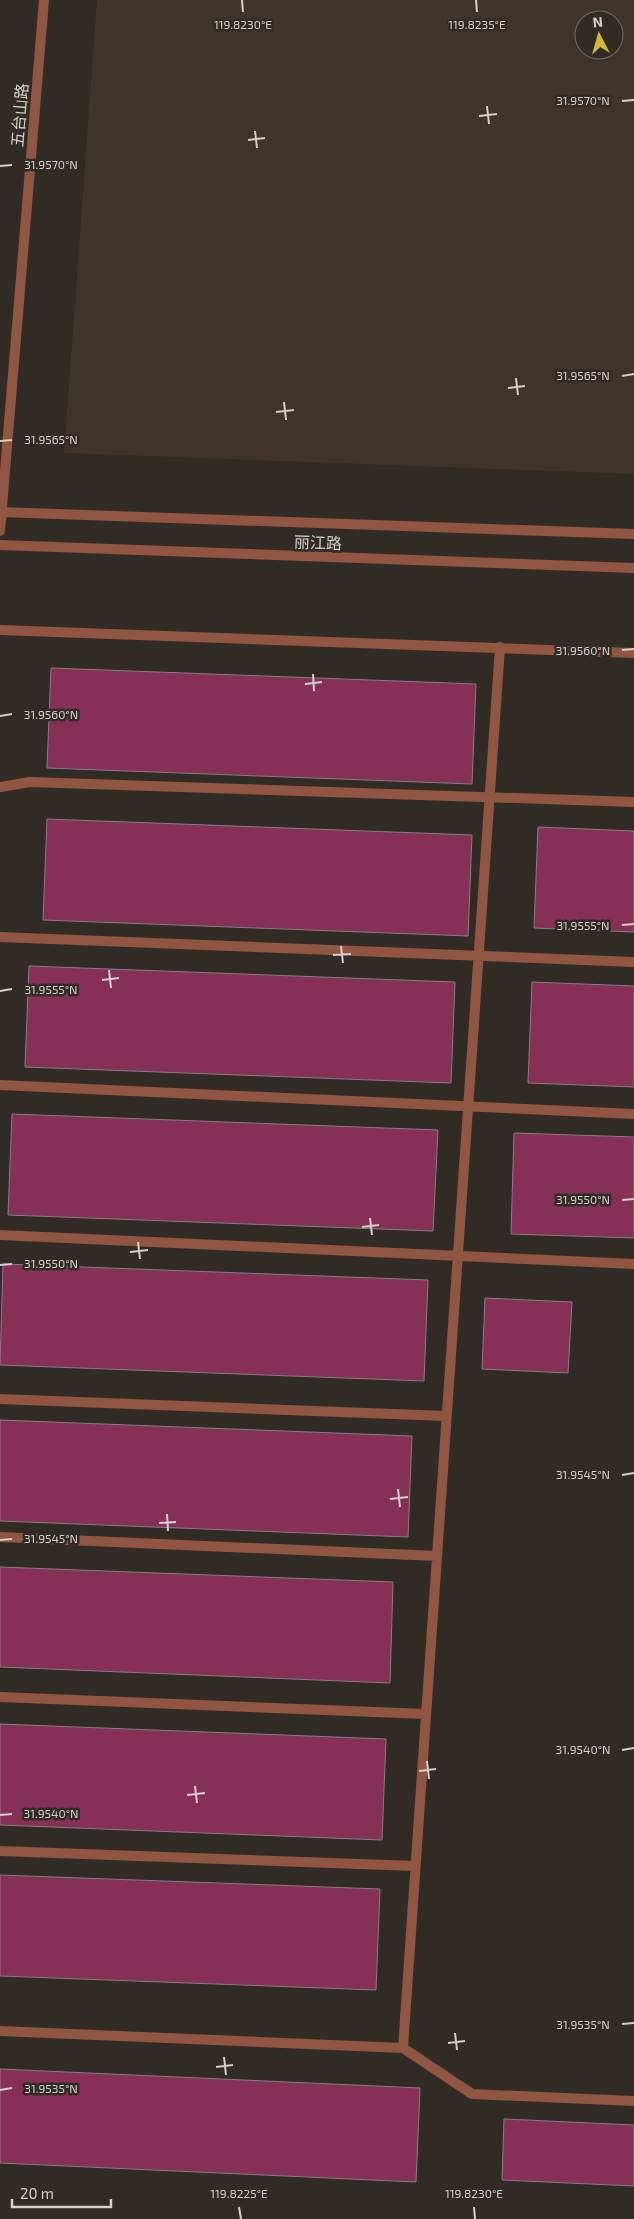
<svg xmlns="http://www.w3.org/2000/svg" width="634" height="2219" font-family="'Exo 2','Noto Sans SC',sans-serif">
  <rect width="100%" height="100%" fill="#312b25"/>
  <path fill="#3e3429" fill-rule="evenodd" d="M97 0H634V474L64 453ZM584 20H614V50H584Z"/>
  <path fill="#863056" stroke="#897e82" d="M51 668 476 684 472 784 47 768Z
    M47 819 472 835 468 936 43 920Z
    M538 827 634 831V932L534 928Z
    M29 966 455 982 451 1083 25 1067Z
    M532 982 634 986V1087L528 1083Z
    M12 1114 438 1130 433 1231 8 1215Z
    M514 1133 634 1137V1238L511 1234Z
    M3 1264 428 1280 424 1381 0 1365Z
    M485 1298 572 1302 568 1373 482 1369Z
    M0 1420 412 1436 408 1537 0 1521Z
    M0 1567 393 1582 390 1683 0 1667Z
    M0 1724 386 1739 382 1840 0 1825Z
    M0 1875 380 1889 376 1990 0 1976Z
    M0 2069 420 2088 416 2182 0 2163Z
    M504 2119 634 2125V2186L502 2180Z"/>
  <g fill="none" stroke-linecap="round" stroke-linejoin="round">
    <path stroke="#905641" stroke-width="10" d="M0 630 634 653
      M0 787 30 782 634 802
      M0 937 634 962
      M0 1085 634 1114
      M0 1235 634 1264
      M0 1399 446 1416
      M0 1537 437 1556
      M0 1697 426 1714
      M0 1851 415 1866
      M0 2031 403 2048 472 2094 634 2101
      M403 2048 500 647"/>
    <path stroke="#905641" stroke-width="10" d="M0 531 44 0"/>
    <path stroke="#905641" stroke-width="10" d="M0 512 634 534
      M0 545 634 568"/>
  </g>
  <path fill="none" stroke="#d4d0cc" stroke-width="2" d="M242 0 243 12M476 0 477 12M622 101 634 100M487 106 489 124M479 116 497 114M255 131 257 148M248 140 265 138M0 166 12 165M622 376 634 374M516 378 518 395M508 388 525 386M284 402 286 420M276 412 294 410M0 441 12 440M622 650 634 649M313 674 314 691M305 684 322 682M0 716 12 714M622 925 634 924M341 946 343 963M333 955 351 954M109 970 111 988M102 980 119 978M0 991 12 989M622 1200 634 1199M370 1218 372 1235M362 1227 379 1225M138 1242 140 1259M130 1252 148 1250M0 1265 12 1264M622 1475 634 1473M398 1489 400 1507M390 1499 408 1497M167 1514 168 1531M159 1523 176 1522M0 1540 12 1539M622 1750 634 1748M427 1761 429 1779M419 1771 436 1769M195 1786 197 1803M187 1795 205 1793M0 1815 12 1814M622 2024 634 2023M455 2033 457 2050M448 2043 465 2041M224 2057 226 2075M216 2067 233 2065M0 2090 12 2088M239 2207 241 2219M474 2207 475 2219"/>
  <g text-anchor="middle" dominant-baseline="central" stroke-width="5" stroke-linejoin="round" paint-order="stroke">
    <g font-size="16" fill="#d4d0cc" stroke="#312b25">
      <text transform="translate(19 115) rotate(-85)">五台山路</text>
      <text transform="translate(318 542) rotate(2)">丽江路</text>
    </g>
  </g>
  <g font-size="12" text-anchor="middle" fill="#d4d0cc" stroke="#312b25" stroke-width="5" stroke-linejoin="round" paint-order="stroke">
    <text x="243" y="29">119.8230°E</text>
    <text x="477" y="29">119.8235°E</text>
    <text x="583" y="105">31.9570°N</text>
    <text x="51" y="169">31.9570°N</text>
    <text x="583" y="380">31.9565°N</text>
    <text x="51" y="444">31.9565°N</text>
    <text x="583" y="655">31.9560°N</text>
    <text x="51" y="719">31.9560°N</text>
    <text x="583" y="930">31.9555°N</text>
    <text x="51" y="994">31.9555°N</text>
    <text x="583" y="1204">31.9550°N</text>
    <text x="51" y="1268">31.9550°N</text>
    <text x="583" y="1479">31.9545°N</text>
    <text x="51" y="1543">31.9545°N</text>
    <text x="583" y="1754">31.9540°N</text>
    <text x="51" y="1818">31.9540°N</text>
    <text x="583" y="2029">31.9535°N</text>
    <text x="51" y="2093">31.9535°N</text>
    <text x="239" y="2198">119.8225°E</text>
    <text x="474" y="2198">119.8230°E</text>
  </g>
  <g transform="translate(599 35) rotate(354)"><circle r="24" fill="#312b25" stroke="#726d68"/>
  <path d="M0-4L9 19L0 12L-9 19Z" fill="#cfb837"/>
  <text y="-8" font-size="14" font-weight="bold" text-anchor="middle" fill="#d4d0cc">N</text>
  </g>
  <path d="M12 2199v8h99v-8" fill="none" stroke="#d4d0cc" stroke-width="2.5"/>
  <text x="20" y="2199" font-size="15" fill="#d4d0cc" stroke="#312b25" stroke-width="4" paint-order="stroke">20 m</text>
</svg>
